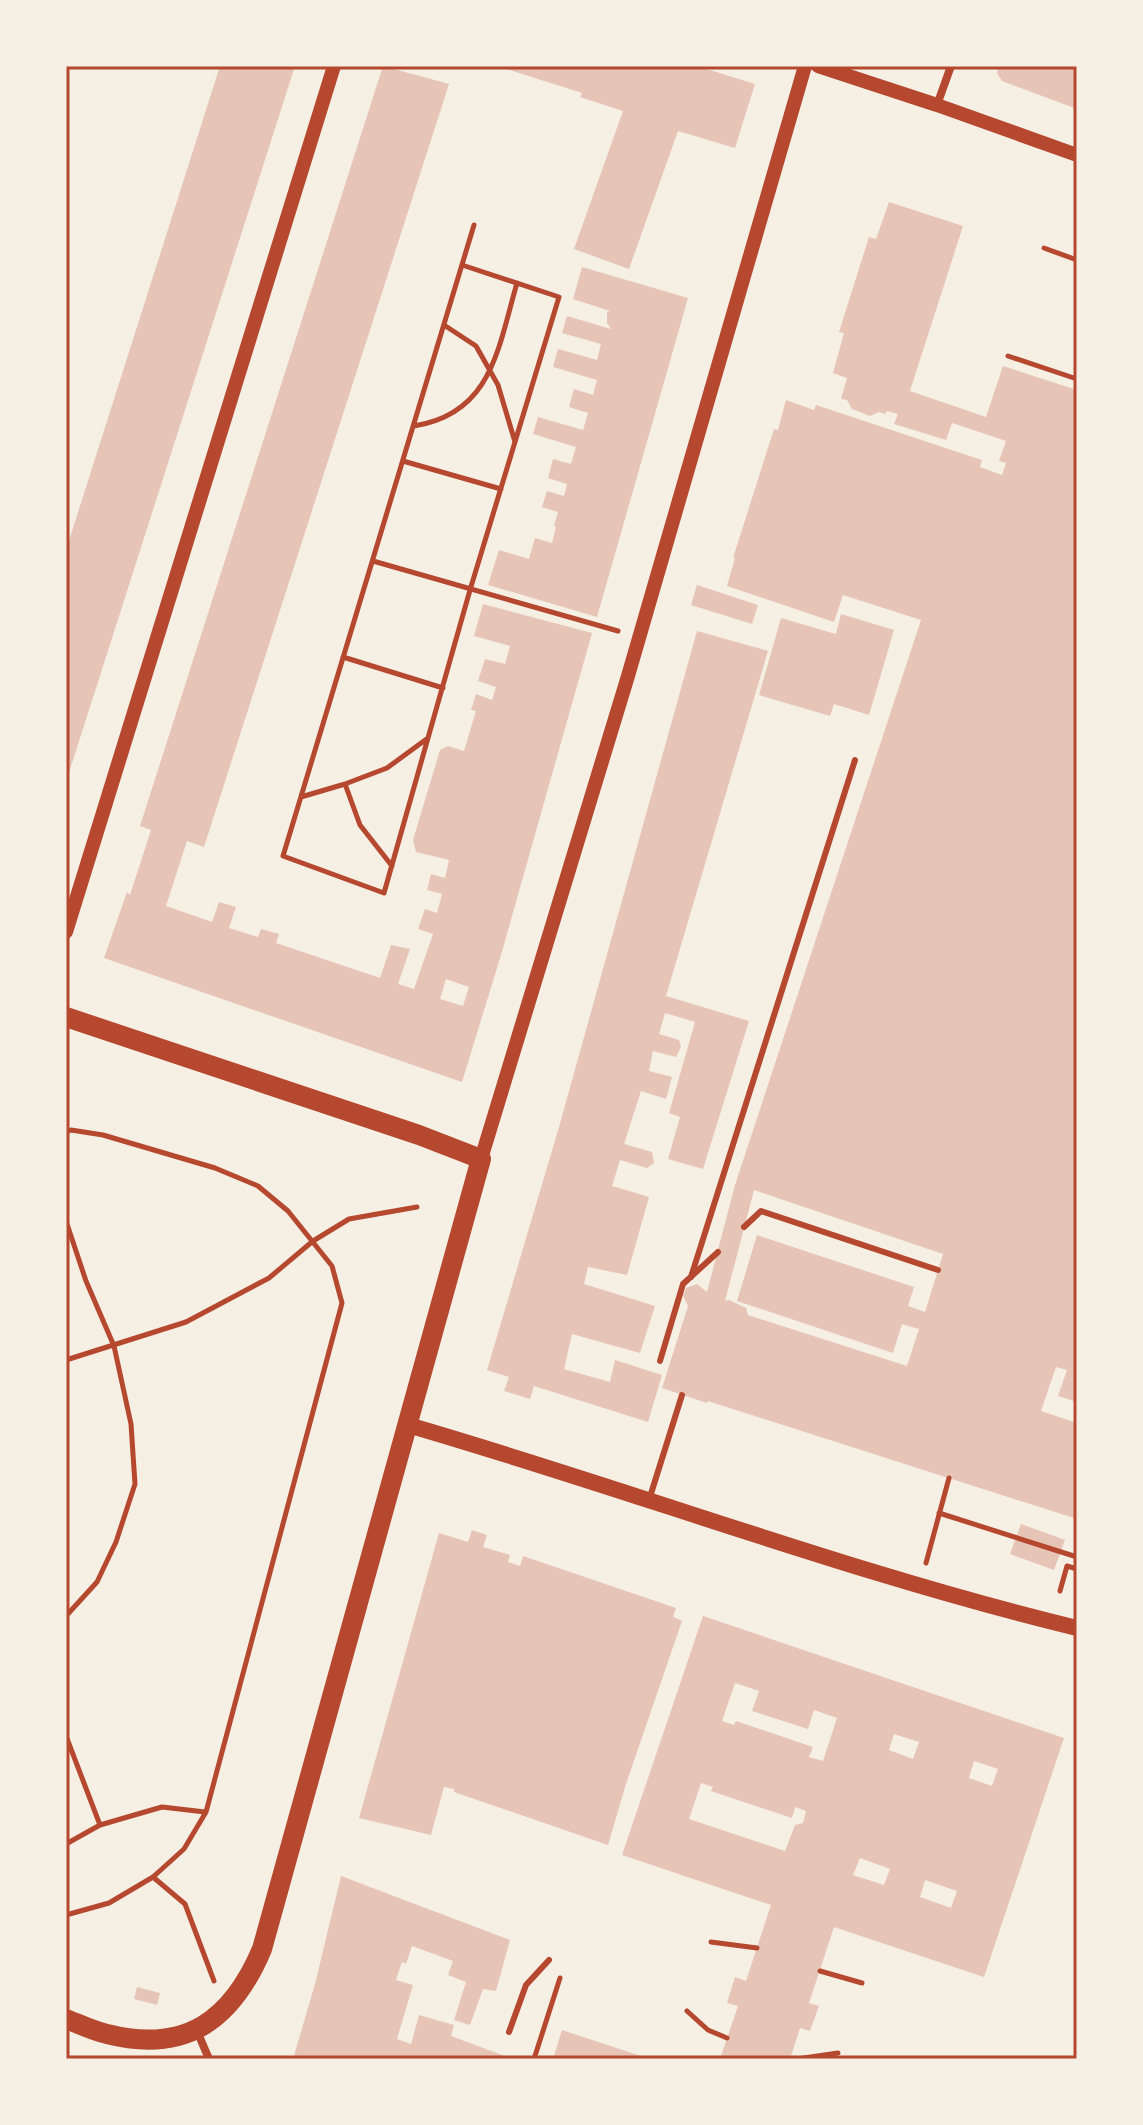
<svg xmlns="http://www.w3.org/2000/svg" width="1143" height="2125" font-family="Arial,sans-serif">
  <rect width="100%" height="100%" fill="#f6efe4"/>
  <path fill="#e6c5b7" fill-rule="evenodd" d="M220 66H295L66 782V550Z
    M383 66 449 84 204 847 187 841 166 906 212 922 219 902 236 907 229 928 258 937 261 929 279 934 276 943 380 978 391 945 410 949 398 984 414 989 433 934 418 929 425 909 437 913 442 894 427 890 431 874 445 878 449 860 416 852 413 840 440 750 448 746 464 751 476 711 471 710 476 694 492 700 496 687 478 681 485 659 505 664 510 646 474 636 483 604 592 633 501 955 462 1082 104 958 127 892 130 895 151 830 140 826ZM446 979 469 987 463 1006 440 999Z
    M497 66H697L755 84 735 148 678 131 629 269 574 249 623 111 580 97 582 93Z
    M999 66H1077V109L1002 81 997 73Z
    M889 202 963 226 910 391 986 417 1003 366 1077 390V1402L1058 1396 1067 1370 1056 1367 1041 1411 1077 1423V1519L708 1401 707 1403 662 1388 688 1306 683 1296 686 1288 697 1284 707 1292 735 1185 921 620 843 595 834 622 727 586 735 558H733L774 429 778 430 786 400 814 410 816 405 982 460 980 467 1002 475 1006 463 999 461 1006 441 952 423 946 440 894 424 898 414 887 411 885 414 879 412 870 416 852 409 847 400 841 399 847 378 833 373 844 333 839 332 869 237 876 239ZM754 1190 943 1254 925 1312 908 1306 914 1287 757 1235 737 1301 893 1353 902 1324 919 1329 907 1366 748 1315 746 1308 729 1300 725 1301Z
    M582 267 688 298 597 617 488 585 499 550 529 559 535 538 552 543 556 527 554 526 558 512 542 507 547 491 564 496 567 484 548 478 553 459 571 464 576 447 533 434 538 417 583 430 588 413 569 407 574 389 593 395 597 380 553 367 558 349 597 360 601 344 562 333 567 316 611 329 607 323V312L610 311 573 299Z
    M697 585 758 605 752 624 691 605Z
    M841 614 894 630 869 715 834 704 830 716 759 695 781 618 836 634Z
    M697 631 768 651 666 996 749 1021 703 1169 668 1159 680 1117 669 1113 695 1022 665 1013 659 1034 679 1040 681 1047 676 1057 653 1051 649 1071 672 1077 666 1099 641 1091 624 1144 652 1152 654 1163 647 1168 620 1160 612 1186 649 1197 627 1275 588 1267 584 1284 655 1306 640 1353 572 1334 564 1369 610 1382 615 1360 662 1375 648 1422 534 1386 530 1399 504 1391 509 1377 487 1370 559 1127Z
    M1021 1524 1065 1540 1054 1570 1010 1554Z
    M472 1530 487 1535 483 1547 510 1555 508 1562 520 1566 523 1556 676 1608 673 1617 682 1621 626 1784 608 1845 454 1792V1789L444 1787 431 1835 359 1818 439 1533 468 1542Z
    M703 1616 1064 1738 984 1977 834 1927 809 2003 819 2006 810 2031 800 2028 790 2059H720L738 2006 727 2003 735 1977 746 1981 771 1905 622 1855ZM735 1683 759 1691 752 1711 808 1729 814 1710 837 1718 823 1761 809 1757 813 1747 736 1721 734 1725 722 1721ZM894 1734 919 1742 913 1759 889 1750ZM974 1761 998 1769 992 1786 969 1778ZM701 1783 713 1787 711 1791 792 1818 795 1807 806 1811 803 1823 795 1825 785 1851 689 1819ZM860 1858 890 1869 884 1885 853 1875ZM925 1880 957 1891 951 1908 920 1897Z
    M341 1876 510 1940 496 1991 483 1989 470 2025 454 2020 466 1982 448 1975 453 1961 412 1946 406 1964 402 1962 396 1980 413 1985 397 2039 411 2044 419 2015 454 2025 451 2036 513 2059H293L315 1984Z
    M137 1987 160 1993 157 2005 134 1999Z
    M562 2030 647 2058V2059H553Z"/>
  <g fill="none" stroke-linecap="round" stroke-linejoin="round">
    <path stroke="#b5482f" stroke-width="5" d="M1044 248 1077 260
      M462 265 559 297 470 590 384 893 283 856 474 225
      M444 325 476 346 498 385 515 442
      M1008 356 1077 379
      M414 426C492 414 498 348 517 283
      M403 461 501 489
      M373 561 618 631
      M343 657 443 688
      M345 784 360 825 392 866
      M301 797 345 784 387 768 428 738
      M66 1132 71 1130 103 1135 215 1168 258 1186 288 1211 332 1266 342 1303 206 1812 184 1849 153 1877 109 1903 66 1915
      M66 1221 86 1281 114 1346 131 1424 135 1484 116 1542 97 1582 66 1616
      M66 1360 186 1322 269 1278 313 1241 349 1219 417 1207
      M939 1513 1077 1557
      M926 1563 949 1478
      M1060 1591 1067 1566 1077 1569
      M66 1736 100 1825
      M66 1844 100 1825 162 1807 205 1812
      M153 1877 185 1904 214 1981
      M711 1942 757 1948
      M820 1971 862 1983
      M687 2011 708 2030 727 2038
      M534 2059 560 1978
      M797 2059 838 2053"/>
    <path stroke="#b5482f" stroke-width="6" d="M744 1227 761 1211 938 1270
      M691 1277 855 760
      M660 1361 683 1284 718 1252
      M649 1500 682 1395
      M509 2032 526 1985 549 1960"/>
    <path stroke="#b5482f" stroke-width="8" d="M937 105 951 66
      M197 2031 209 2059"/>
    <path stroke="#b5482f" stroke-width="14" d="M818 66 937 105 1077 155
      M66 932 334 66
      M481 1159 628 676 805 66"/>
    <path stroke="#b5482f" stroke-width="16" d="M408 1425C632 1490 850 1573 1077 1628"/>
    <path stroke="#b5482f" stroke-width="20" d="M66 1017 419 1135 481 1159 262 1949C232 2020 186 2054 107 2034 93 2031 79 2024 66 2019"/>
  </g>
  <rect width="1143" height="2125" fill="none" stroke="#f6efe4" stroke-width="136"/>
  <rect x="68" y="68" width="1007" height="1989" fill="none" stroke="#b5482f" stroke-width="3"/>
</svg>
